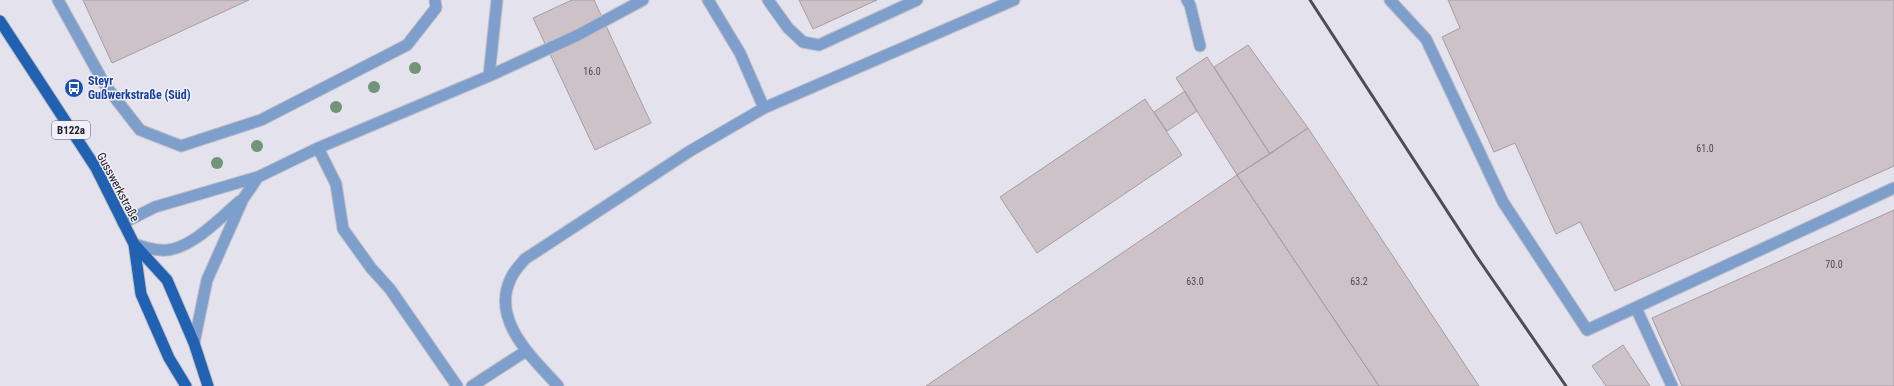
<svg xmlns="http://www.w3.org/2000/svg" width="1894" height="386" font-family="'Roboto Condensed',sans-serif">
  <rect width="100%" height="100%" fill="#e3e2ed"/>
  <path fill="#cdc2c8" stroke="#a79da3" d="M83 0H249L112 63Z
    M572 0H594L651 123 595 150 533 18Z
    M799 0H877L813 29Z
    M1448 0H1894V166L1615 291 1580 222 1556 234 1515 143 1494 152 1442 37 1460 28Z
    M1248 45 1308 128 1270 154 1214 67Z
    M1207 57 1270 154 1237 175 1176 78Z
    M1185 91 1197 111 1167 131 1154 112Z
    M1145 99 1182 155 1037 253 1000 197Z
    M1308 128 1479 386H1379L1237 175Z
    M1237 175 1379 386H926Z
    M1894 210V386H1682L1652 318Z
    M1623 345 1650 386H1606L1592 366Z"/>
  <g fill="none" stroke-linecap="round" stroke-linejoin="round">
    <g stroke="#c0bfc9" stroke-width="13">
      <path id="service" d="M58 0 105 85 140 130 181 146 261 120 407 45 436 8 435 0
        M708 0 740 53 764 108
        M768 0 788 28 803 42 819 45 917 0
        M1187 0 1190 5 1200 46
        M1390 0 1426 39 1503 202 1587 330 1894 188
        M489 76 497 0
        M318 148 336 184 343 229 371 268 390 289 457 386
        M123 223 155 207 258 177 318 148 489 76 578 35 643 0
        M134 244C142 246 152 250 161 250 188 253 221 217 240 201
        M1636 308 1672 386
        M194 343 207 280 243 199 258 177
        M472 386 526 351
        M558 386C533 358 490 320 511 278 514 271 520 265 525 259L690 151 764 108 1014 0"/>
    </g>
    <g stroke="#c0bfc9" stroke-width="13">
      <path id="primary" d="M0 21 96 168 134 244 167 280 194 343 208 386
        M134 244 141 294 169 358 186 386"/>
    </g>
    <use href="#service" stroke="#7e9fcc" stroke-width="11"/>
    <use href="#primary" stroke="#2161b1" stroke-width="11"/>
    <path stroke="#4d4d52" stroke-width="3" d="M1310 0 1477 257 1566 386"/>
  </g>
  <g fill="#739478">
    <circle cx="415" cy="68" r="6"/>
    <circle cx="374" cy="87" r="6"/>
    <circle cx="336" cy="107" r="6"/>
    <circle cx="257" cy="146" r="6"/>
    <circle cx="217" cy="163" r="6"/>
  </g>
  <defs>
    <g id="bus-disc" transform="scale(1)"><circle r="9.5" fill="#1a4fb4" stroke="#f0effa"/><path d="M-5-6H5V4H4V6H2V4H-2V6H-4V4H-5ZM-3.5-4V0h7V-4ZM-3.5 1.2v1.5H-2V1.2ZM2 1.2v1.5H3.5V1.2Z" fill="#fff"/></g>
  </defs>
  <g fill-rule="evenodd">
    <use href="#bus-disc" x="74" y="88"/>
  </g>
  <g text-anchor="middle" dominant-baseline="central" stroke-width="3" stroke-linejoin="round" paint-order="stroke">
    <g font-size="10" fill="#4d4a4e">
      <text x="592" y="71">16.0</text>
      <text x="1705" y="148">61.0</text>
      <text x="1834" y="264">70.0</text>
      <text x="1195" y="281">63.0</text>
      <text x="1359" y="281">63.2</text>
    </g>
    <rect fill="#f0effa" stroke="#606065" stroke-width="1" x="52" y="121" width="38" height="18" rx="3"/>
    <g font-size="11" font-weight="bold" fill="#222225">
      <text x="71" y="130">B122a</text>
    </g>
    <g font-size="12" font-weight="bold" fill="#164399" stroke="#f0effa" text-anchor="start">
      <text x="88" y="81">Steyr<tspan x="88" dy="14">Gußwerkstraße (Süd)</tspan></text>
    </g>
    <g font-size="12" fill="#222225" stroke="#f0effa">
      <text transform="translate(118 187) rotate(62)">Gusswerkstraße</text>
    </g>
  </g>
</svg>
